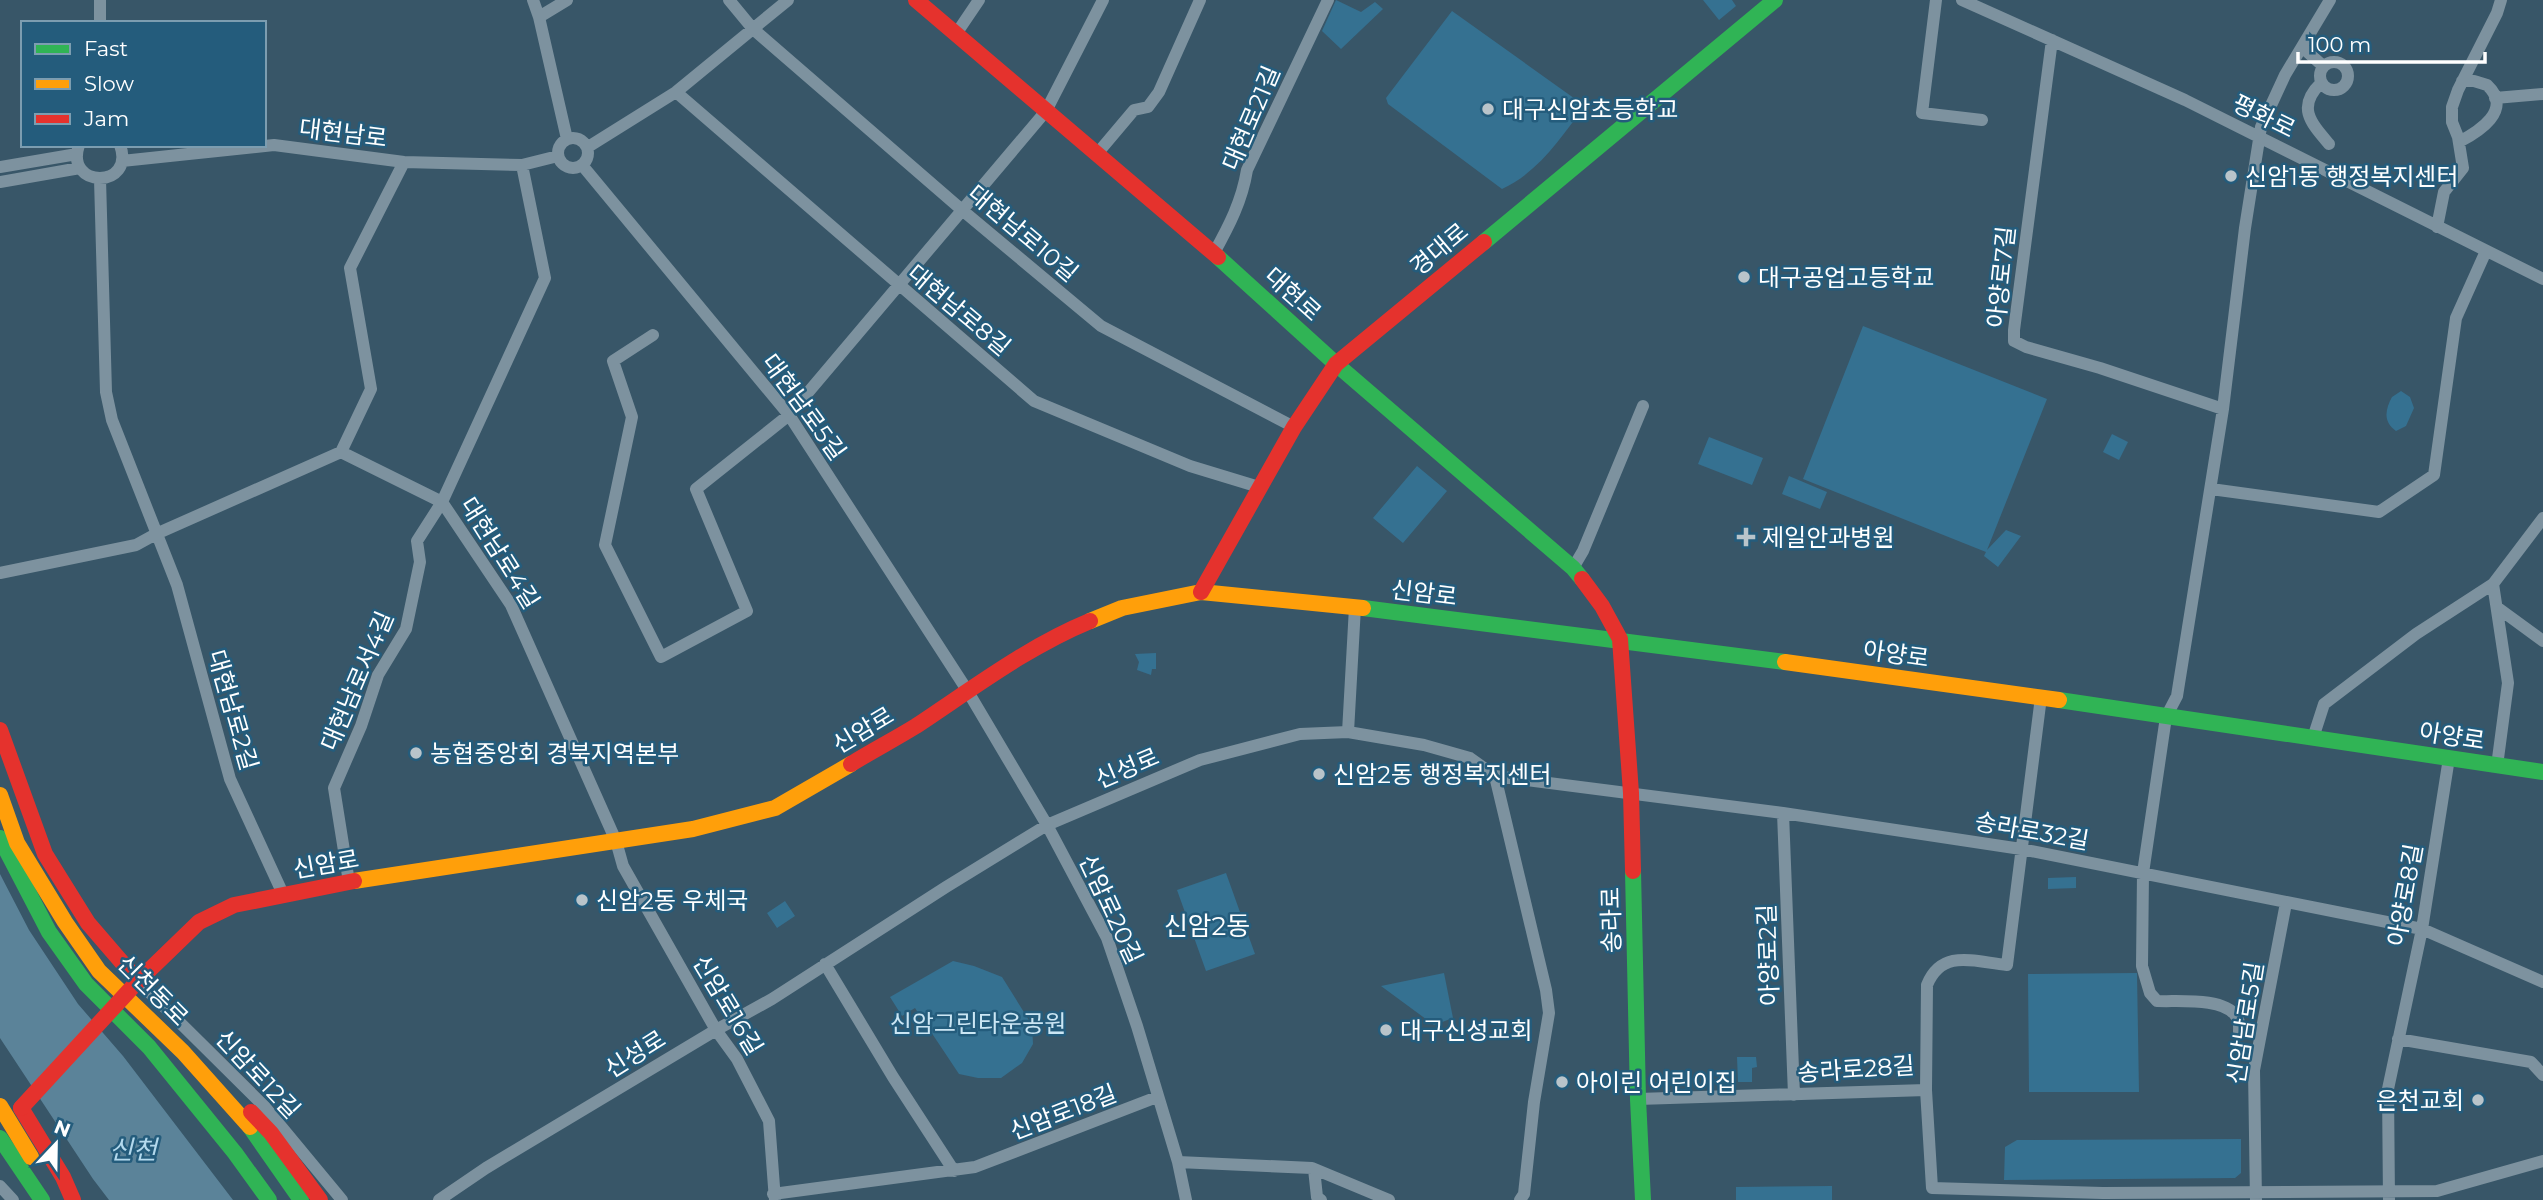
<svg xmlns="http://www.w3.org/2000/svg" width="2543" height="1200" font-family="Montserrat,'Noto Sans KR',sans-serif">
  <rect width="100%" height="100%" fill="#385668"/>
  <path fill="#357191" d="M1336 0 1361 12 1375 2 1383 9 1341 49 1322 31Z
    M1703 0H1732L1736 6 1719 20Z
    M1452 11 1585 106C1561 137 1539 172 1502 189L1388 104 1386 98Z
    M1863 326 2047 399 1987 550 2006 530 2021 536 1998 567 1984 556 1986 552 1803 479Z
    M2401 391 2410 397 2414 408 2406 426 2396 431C2383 422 2385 410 2392 397Z
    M2112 434 2128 442 2119 460 2103 452Z
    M1709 437 1763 458 1752 485 1698 464Z
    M1417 466 1447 491 1403 543 1373 518Z
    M1789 476 1827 492 1820 509 1782 494Z
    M1156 653V669H1152L1151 675 1137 670 1139 662 1135 654Z
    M1226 873 1255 954 1206 971 1177 890Z
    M2076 877V888L2048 889V878Z
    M785 901 795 916 777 928 767 913Z
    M953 961 974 966 1002 977 1032 1025 1033 1044 1022 1063 1001 1078H978L959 1074 915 1008 902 1016 890 997Z
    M1444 973 1453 1018 1434 1025 1381 986Z
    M2137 973 2139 1092H2029L2028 974Z
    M1756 1057 1757 1067 1752 1068V1082H1738L1737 1057Z
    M2241 1139V1173L2235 1178 2004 1180 2005 1147 2017 1140Z
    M1832 1186V1200H1736V1187Z"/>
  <path fill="#5b8399" d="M0 874 29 930 78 1004 123 1056 233 1200H109L93 1179 0 1038Z"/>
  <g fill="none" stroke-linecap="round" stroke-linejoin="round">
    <path stroke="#7d929f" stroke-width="12" d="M533 0 539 17 567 139
      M729 0 753 29 962 210 1101 326 1294 427
      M1936 0 1922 113 1982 120
      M1962 0 2185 100 2543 279
      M539 17 567 0
      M100 23V0
      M956 34 979 0
      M2052 40 2014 330V341L2026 347 2100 368 2223 409
      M2302 47 2323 66
      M2320 76a14 14 0 1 1 28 0a14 14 0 1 1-28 0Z
      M2321 83C2296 107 2311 123 2329 144
      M676 92 1034 401 1190 466 1259 487
      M2495 98 2543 94
      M558 153a15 15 0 1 1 30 0a15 15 0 1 1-30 0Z
      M2459 142C2478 132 2514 110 2487 85L2474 81H2462
      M79 145C64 189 136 189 120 145
      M588 147 676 92 788 0
      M1096 155 1134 110 1148 107 1159 92 1200 0
      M122 161 274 145 404 162 522 165 558 156
      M582 165 789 415 967 690 1047 825 1107 938 1137 1026 1178 1162 1186 1200
      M0 167 77 154
      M100 179 106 392 112 420 177 585 230 779 283 894
      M0 182 80 168
      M2437 227 2444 192 2463 168 2458 137 2452 122V107L2458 90 2497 13 2501 0
      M1214 253C1229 226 1242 201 1247 170L1328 0
      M653 335 613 361 632 417 605 545 661 657 747 611 696 489 789 415 1046 111 1103 0
      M341 452 371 389 350 268 404 162
      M2211 489 2379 512 2434 475 2456 318 2486 251
      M442 502 511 605 616 841 623 866 716 1030 737 1059 769 1121 775 1200
      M1573 568 1583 551 1643 406
      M0 573 136 545 156 534 341 452 442 502
      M2498 608 2543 641
      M2041 697 2007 965C1975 962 1942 948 1927 985L1926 1090 1932 1188 2103 1193 2437 1191 2543 1161
      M1348 732 1355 607
      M2313 738 2324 704 2416 634 2493 584
      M2497 766 2508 683 2493 584 2543 518
      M1495 776 1783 813 2021 849 2422 929 2543 982
      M1783 813 1794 1095
      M349 882 334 788 361 726 378 675 406 629 420 562 417 541 442 502 545 278 522 165
      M825 964 893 1077 954 1171
      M138 981 265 1107 342 1200
      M2239 1032C2239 1026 2240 1021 2236 1016 2223 997 2178 1002 2157 1001L2150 993 2142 966 2143 873 2166 717 2177 696 2223 409 2245 228 2261 127 2285 75 2330 0
      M2398 1039 2531 1062 2543 1075
      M1638 1099 1926 1090
      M1178 1162 1312 1168 1389 1200
      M1314 1169 1317 1197 1321 1200
      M0 1186 13 1200
      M773 1194 975 1167 1157 1097
      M439 1200 486 1168 716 1030 772 999 946 887 1047 825 1200 760 1300 734 1348 732 1424 745 1470 758 1495 776 1546 990 1549 1013 1534 1102 1524 1194 1520 1200
      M2256 1200 2254 1070 2286 903
      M2389 1200 2388 1089 2422 929 2449 758"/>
    <path stroke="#30b455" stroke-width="16" d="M1484 242 1775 0
      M1218 257 1336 364 1573 568 1582 579
      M1363 608 1785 662
      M2059 700 2543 772
      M0 838 49 932 86 984 149 1047 235 1153 269 1200
      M1633 871 1638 1099 1643 1200
      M250 1127 301 1200
      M0 1138 42 1200"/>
    <path stroke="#ff9f0a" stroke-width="16" d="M1090 621 1122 608 1201 592 1363 608
      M1785 662 2059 700
      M0 795 17 843 65 922 99 971 183 1052 250 1127
      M354 881 693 829 775 808 851 764"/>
    <path stroke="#e5322d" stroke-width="16" d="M916 0 1218 257
      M1582 579 1602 606 1620 639 1631 793 1633 871
      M1201 592 1294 427 1336 364 1484 242
      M0 730 45 854 88 923 138 981 199 922 234 905 354 881
      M851 764C872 751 895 739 916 726 972 689 1027 647 1090 621
      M21 1108 63 1177 73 1200
      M251 1112 271 1133 320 1200"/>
    <path stroke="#ff9f0a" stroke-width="16" d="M0 1106 31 1157"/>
    <path stroke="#e5322d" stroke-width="16" d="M21 1108 138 981"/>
  </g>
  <g fill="#b9c4ca" stroke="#245c7c" stroke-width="2.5">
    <circle cx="1488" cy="109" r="7"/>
    <circle cx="2231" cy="176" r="7"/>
    <circle cx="1744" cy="277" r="7"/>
    <path d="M1742.5 526.5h7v7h7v7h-7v7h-7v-7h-7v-7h7z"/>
    <circle cx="416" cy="753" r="7"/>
    <circle cx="1319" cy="774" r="7"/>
    <circle cx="582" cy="900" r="7"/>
    <circle cx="1386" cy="1030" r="7"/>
    <circle cx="1562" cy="1082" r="7"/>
    <circle cx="2478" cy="1100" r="7"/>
  </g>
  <g text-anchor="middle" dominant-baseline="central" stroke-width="5" stroke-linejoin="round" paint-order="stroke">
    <g font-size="24" fill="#fff" stroke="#245c7c" text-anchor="start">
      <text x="1502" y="109">대구신암초등학교</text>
      <text x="2245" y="176">신암1동 행정복지센터</text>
      <text x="1758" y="277">대구공업고등학교</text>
      <text x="1762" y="537">제일안과병원</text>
      <text x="430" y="753">농협중앙회 경북지역본부</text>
      <text x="1333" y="774">신암2동 행정복지센터</text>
      <text x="596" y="900">신암2동 우체국</text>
      <text x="1400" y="1030">대구신성교회</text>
      <text x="1576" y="1082">아이린 어린이집</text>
      <text x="2464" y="1100" text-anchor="end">은천교회</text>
    </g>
    <g font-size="24" fill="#fff" stroke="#245c7c">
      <text transform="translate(2264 116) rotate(26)">평화로</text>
      <text transform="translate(1251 118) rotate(-67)">대현로21길</text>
      <text transform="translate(343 133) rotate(7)">대현남로</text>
      <text transform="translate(1023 233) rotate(40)">대현남로10길</text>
      <text transform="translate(1439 249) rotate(-40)">경대로</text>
      <text transform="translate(2001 277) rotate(-84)">아양로7길</text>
      <text transform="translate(1293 294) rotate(42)">대현로</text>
      <text transform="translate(959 310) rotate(40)">대현남로8길</text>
      <text transform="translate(804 407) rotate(54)">대현남로5길</text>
      <text transform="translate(500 553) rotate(58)">대현남로4길</text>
      <text transform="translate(1424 593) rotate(7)">신암로</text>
      <text transform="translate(1896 654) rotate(8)">아양로</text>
      <text transform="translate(357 681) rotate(-67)">대현남로서4길</text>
      <text transform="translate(233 710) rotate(74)">대현남로2길</text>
      <text transform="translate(863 730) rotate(-31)">신암로</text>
      <text transform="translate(2452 736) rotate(9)">아양로</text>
      <text transform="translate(1127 768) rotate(-23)">신성로</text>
      <text transform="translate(2032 831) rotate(10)">송라로32길</text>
      <text transform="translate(326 864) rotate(-10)">신암로</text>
      <text transform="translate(2405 895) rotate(-80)">아양로8길</text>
      <text transform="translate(1111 909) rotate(65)">신암로20길</text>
      <text transform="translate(1611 920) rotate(-91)">송라로</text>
      <text transform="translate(1768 955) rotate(-92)">아양로2길</text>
      <text transform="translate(153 990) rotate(45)">신천동로</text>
      <text transform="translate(728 1005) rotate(59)">신암로16길</text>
      <text transform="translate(2245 1023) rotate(-81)">신암남로5길</text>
      <text transform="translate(635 1054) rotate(-32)">신성로</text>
      <text transform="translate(1856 1069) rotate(-4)">송라로28길</text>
      <text transform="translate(258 1074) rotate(47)">신암로12길</text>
      <text transform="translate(1063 1112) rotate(-21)">신암로18길</text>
    </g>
    <g font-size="24" fill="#cbe6f4" stroke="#245c7c">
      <text x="978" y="1023">신암그린타운공원</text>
    </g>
    <g font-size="26" fill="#fff" stroke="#245c7c">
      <text x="1207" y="926">신암2동</text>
    </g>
    <g font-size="26" font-style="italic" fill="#b3d9ed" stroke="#245c7c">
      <text x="133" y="1150">신천</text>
    </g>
  </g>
  <rect x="21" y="21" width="245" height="126" fill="#245c7c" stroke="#7c9db0" stroke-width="2"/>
  <rect x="35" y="44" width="35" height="10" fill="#30b455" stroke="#7c9db0" stroke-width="2"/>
  <text x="84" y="56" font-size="21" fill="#ffffff">Fast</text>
  <rect x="35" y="79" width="35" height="10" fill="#ff9f0a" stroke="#7c9db0" stroke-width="2"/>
  <text x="84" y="91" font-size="21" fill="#ffffff">Slow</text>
  <rect x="35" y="114" width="35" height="10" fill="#e5322d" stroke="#7c9db0" stroke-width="2"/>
  <text x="84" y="126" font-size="21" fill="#ffffff">Jam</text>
  <g transform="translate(56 1144) rotate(22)" stroke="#245c7c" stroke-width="5" paint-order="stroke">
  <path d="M0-5L12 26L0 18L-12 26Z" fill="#ffffff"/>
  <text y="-10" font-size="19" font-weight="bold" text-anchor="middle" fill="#ffffff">N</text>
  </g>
  <path d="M2298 52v10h187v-10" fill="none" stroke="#ffffff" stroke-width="3.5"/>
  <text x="2308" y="52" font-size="21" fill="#ffffff" stroke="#245c7c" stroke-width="5" paint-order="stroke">100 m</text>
</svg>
